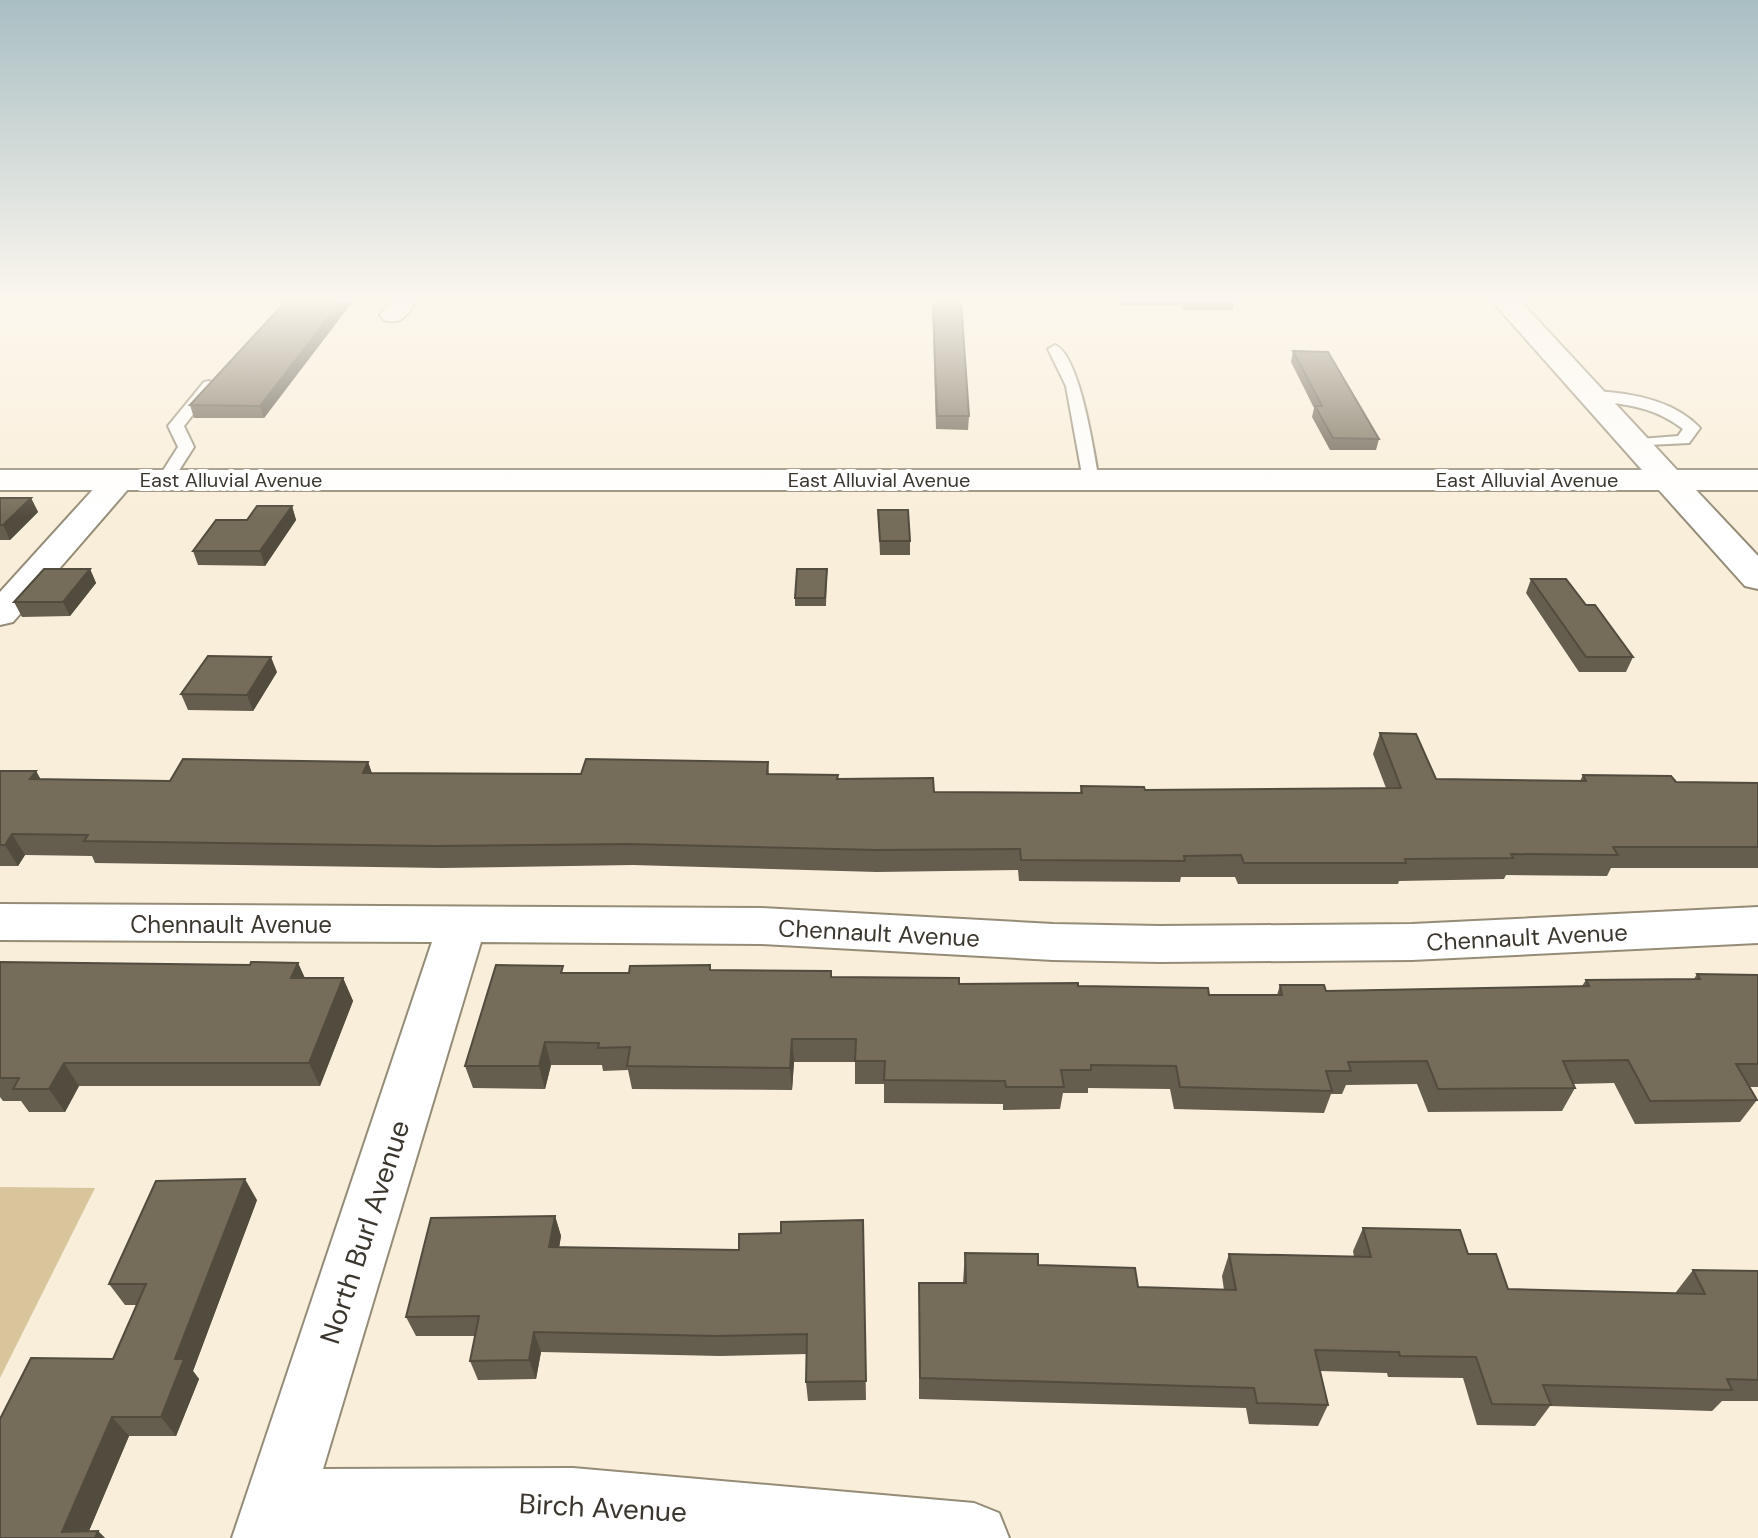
<svg xmlns="http://www.w3.org/2000/svg" width="1758" height="1538" font-family="'DM Sans',sans-serif">
  <rect width="100%" height="100%" fill="#f9eed9"/>
  <path fill="#d9c59c" d="M0 1187 95 1188 0 1378Z"/>
  <g fill="none" stroke-linecap="round" stroke-linejoin="round">
    <g stroke="#958c78" stroke-width="4">
      <path id="service" d="M1055 345C1080 355 1094 453 1099 480L1097 483 1091 485 1083 480 1066 386 1048 349Z
        M209 381 216 385 184 426 194 447 171 483H159L157 480 178 447 168 426 204 382Z
        M1589 391C1627 392 1673 399 1700 428L1689 443 1628 446V440L1678 436 1683 429C1649 403 1623 406 1584 398L1582 395Z"/>
    </g>
    <g stroke="#958c78" stroke-width="4">
      <path id="minor" d="M391 301H416C407 315 402 325 384 320L380 315Z
        M119 471 130 473 135 480 130 487 13 622 0 625V592L108 473Z
        M0 904 761 908 1053 924 1160 926 1412 924 1758 907V943L1412 960 1160 962 1053 960 761 944 481 942 323 1469 573 1468 974 1503 999 1513 1009 1538H232L432 942 0 940Z"/>
    </g>
    <g stroke="#958c78" stroke-width="4">
      <path id="tertiary" d="M1492 301H1520L1677 470H1758V490H1696L1758 556V589L1745 586 1659 490H0V470H1642Z"/>
    </g>
    <use href="#service" fill="#fff" fill-rule="evenodd"/>
    <use href="#minor" fill="#fff" fill-rule="evenodd"/>
    <use href="#tertiary" fill="#fff" fill-rule="evenodd"/>
  </g>
  <path fill="#655d4d" d="M286 301H353L264 418H194L190 405Z
    M932 301H961L969 416 968 430 936 429Z
    M1120 301H1235L1233 310H1183L1180 305H1120Z
    M1293 351 1379 439 1376 450H1330L1312 417 1314 408 1291 362Z
    M0 498H31L38 512 10 540H0Z
    M292 506 296 520 265 566 198 565 193 551 247 520Z
    M878 510 910 541V555H880Z
    M90 569 96 583 70 616 22 617 14 602Z
    M827 569 826 606H795V598Z
    M1531 579 1633 657 1626 672H1579L1526 593Z
    M277 672 253 711 188 710 181 694Z
    M1380 733 1436 779 1580 781 1583 775 1676 782 1758 783V868H1611L1607 876 1506 875 1504 879 1399 881 1398 884H1238L1235 877H1181L1180 882 1019 881 1018 870 877 872 633 865 442 868 95 863 92 856 25 855 18 866H0V771H36L40 779 170 781 368 762 372 773 581 774 768 762 769 775 838 779 934 792 1080 793 1081 786 1145 790 1386 788 1373 754Z
    M0 962 250 965 298 963 305 978H343L353 1001 320 1086H79L65 1112H29L21 1101H3L0 1097Z
    M710 965 711 970 831 977 959 984 1078 986 1209 995H1277L1280 985 1326 991 1582 986 1586 980 1694 979 1697 974 1758 975V1087H1749L1757 1100 1740 1122 1635 1124 1614 1083 1573 1084 1575 1088 1562 1111 1428 1112 1417 1084 1346 1085 1342 1094H1331L1324 1113 1174 1109 1170 1089 1088 1088V1093H1063L1060 1109 1003 1110V1104L884 1103V1084H855V1062H794L792 1090 632 1089 628 1070 603 1071 602 1065H551L545 1089 473 1088 465 1066 564 973H629Z
    M257 1200 193 1371 199 1379 176 1436H129L89 1531H98L105 1538H0L113 1359 137 1305H125L109 1284Z
    M555 1216 561 1236 559 1247 739 1250 781 1233 863 1220 866 1400 808 1401 806 1382 807 1354 720 1356 541 1352 536 1379 478 1380 470 1361 475 1336H416L406 1317Z
    M1363 1228 1468 1254 1508 1289 1676 1293V1292L1693 1270 1758 1271V1401H1722L1712 1411 1550 1406 1535 1426 1477 1425 1463 1378 1388 1377 1387 1373 1320 1371 1328 1405 1318 1426 1249 1424 1246 1408 919 1399V1283H963L965 1253 1038 1265 1138 1287 1224 1290 1222 1276 1229 1254 1354 1257 1353 1251Z"/>
  <path fill="#524c3e" d="M341 301H353L264 418 260 406Z
    M31 498 38 512 10 540 3 525Z
    M292 506 296 520 265 566 260 551Z
    M90 569 96 583 70 616 63 602Z
    M271 657 277 672 253 711 247 695Z
    M368 762 375 783 363 773Z
    M36 771 48 792 30 779Z
    M12 834 25 855 18 866 5 845Z
    M298 963 308 986 291 978Z
    M343 978 353 1001 320 1086 309 1063Z
    M792 1039 794 1062 792 1090 790 1068Z
    M545 1042 551 1065 545 1089 539 1066Z
    M64 1063 79 1086 65 1112 49 1089Z
    M245 1179 257 1200 193 1371 199 1379 176 1436 161 1417 175 1359Z
    M555 1216 561 1236 556 1267 549 1247Z
    M534 1332 541 1352 536 1379 529 1360Z
    M112 1417 129 1436 86 1538 62 1532Z
    M98 1531 105 1538H95Z"/>
  <path fill="#756c59" stroke="#524c3e" stroke-width="2" d="M286 301H341L260 406 190 405Z
    M933 301H961L969 416H937Z
    M1293 351 1328 352 1379 439 1333 438 1315 406H1322Z
    M0 498H31L3 525H0Z
    M257 506H292L260 551H193L216 520H247Z
    M878 510H908L910 541H880Z
    M44 569H90L63 602H14Z
    M797 569H827L825 598H795Z
    M1531 579H1566L1586 605H1595L1633 657H1586Z
    M208 656 271 657 247 695 181 694Z
    M1380 733 1416 734 1436 779 1586 781 1583 775 1671 776 1676 782 1758 783V847H1613L1618 855 1511 854 1513 858 1405 859 1406 863H1244L1241 855 1184 856 1185 861 1021 860 1020 849 877 850 629 844 436 846 84 841 88 835 12 834 5 845H0V771H36L30 779 170 781 183 759 368 762 363 773 581 774 586 759 768 762 767 774 838 775 837 779 933 778 934 792 1082 793 1081 786 1144 787 1145 790 1401 788Z
    M0 962 250 965 251 962 298 963 291 978H343L309 1063H64L49 1089H13L19 1078H0Z
    M496 965 563 966 561 973H629L630 966 710 965V970L831 971V977L959 978V984L1078 983V986L1208 988 1209 995H1282L1280 985H1324L1326 991 1589 986 1586 980 1700 979 1697 974 1758 975V1064H1736L1757 1100 1650 1101 1628 1060 1563 1061 1575 1088 1438 1089 1427 1061 1348 1062 1351 1071H1326L1332 1091 1180 1087 1176 1066 1091 1065V1070H1061L1064 1087H1006L1005 1081 884 1080 885 1061H855L856 1039H792L790 1068 627 1066 630 1047 598 1048 599 1043 545 1042 539 1066H465Z
    M245 1179 175 1359H184L161 1417H112L62 1532 98 1531 95 1538H0V1419L31 1358 113 1359 146 1284H109L156 1181Z
    M555 1216 549 1247 739 1250V1234L781 1233V1222L863 1220 866 1381 806 1382 807 1334 717 1336 534 1332 529 1360 470 1361 479 1316 406 1317 431 1218Z
    M1363 1228 1460 1230 1468 1254H1496L1508 1289 1705 1294 1693 1270 1758 1271V1380L1727 1379 1732 1390 1543 1385 1551 1405 1492 1404 1476 1357 1400 1356 1399 1352 1315 1350 1328 1405 1257 1403 1254 1388 920 1378 919 1283H966L965 1253 1038 1254V1265L1135 1268 1138 1287 1236 1290 1229 1254 1371 1257Z"/>
  <linearGradient id="sky" x2="0" y2="1"><stop stop-color="#a9bec3"/><stop offset="0.58" stop-color="#fcf7ee"/><stop offset="1" stop-color="#fcf7ee" stop-opacity="0"/></linearGradient>
  <rect width="1758" height="517" fill="url(#sky)"/>
  <g text-anchor="middle" dominant-baseline="central" stroke-width="8" stroke-linejoin="round" paint-order="stroke">
    <g font-size="20" fill="#3b372e" stroke="#fff">
      <text x="231" y="480">East Alluvial Avenue</text>
      <text x="879" y="480">East Alluvial Avenue</text>
      <text x="1527" y="480">East Alluvial Avenue</text>
    </g>
    <g font-size="24" fill="#3b372e" stroke="#fff">
      <text x="231" y="924">Chennault Avenue</text>
      <text transform="translate(879 933) rotate(3)">Chennault Avenue</text>
      <text transform="translate(1527 937) rotate(-3)">Chennault Avenue</text>
    </g>
    <g font-size="28" fill="#3b372e" stroke="#fff">
      <text transform="translate(365 1232) rotate(-72)">North Burl Avenue</text>
      <text transform="translate(603 1508) rotate(3)">Birch Avenue</text>
    </g>
  </g>
</svg>
